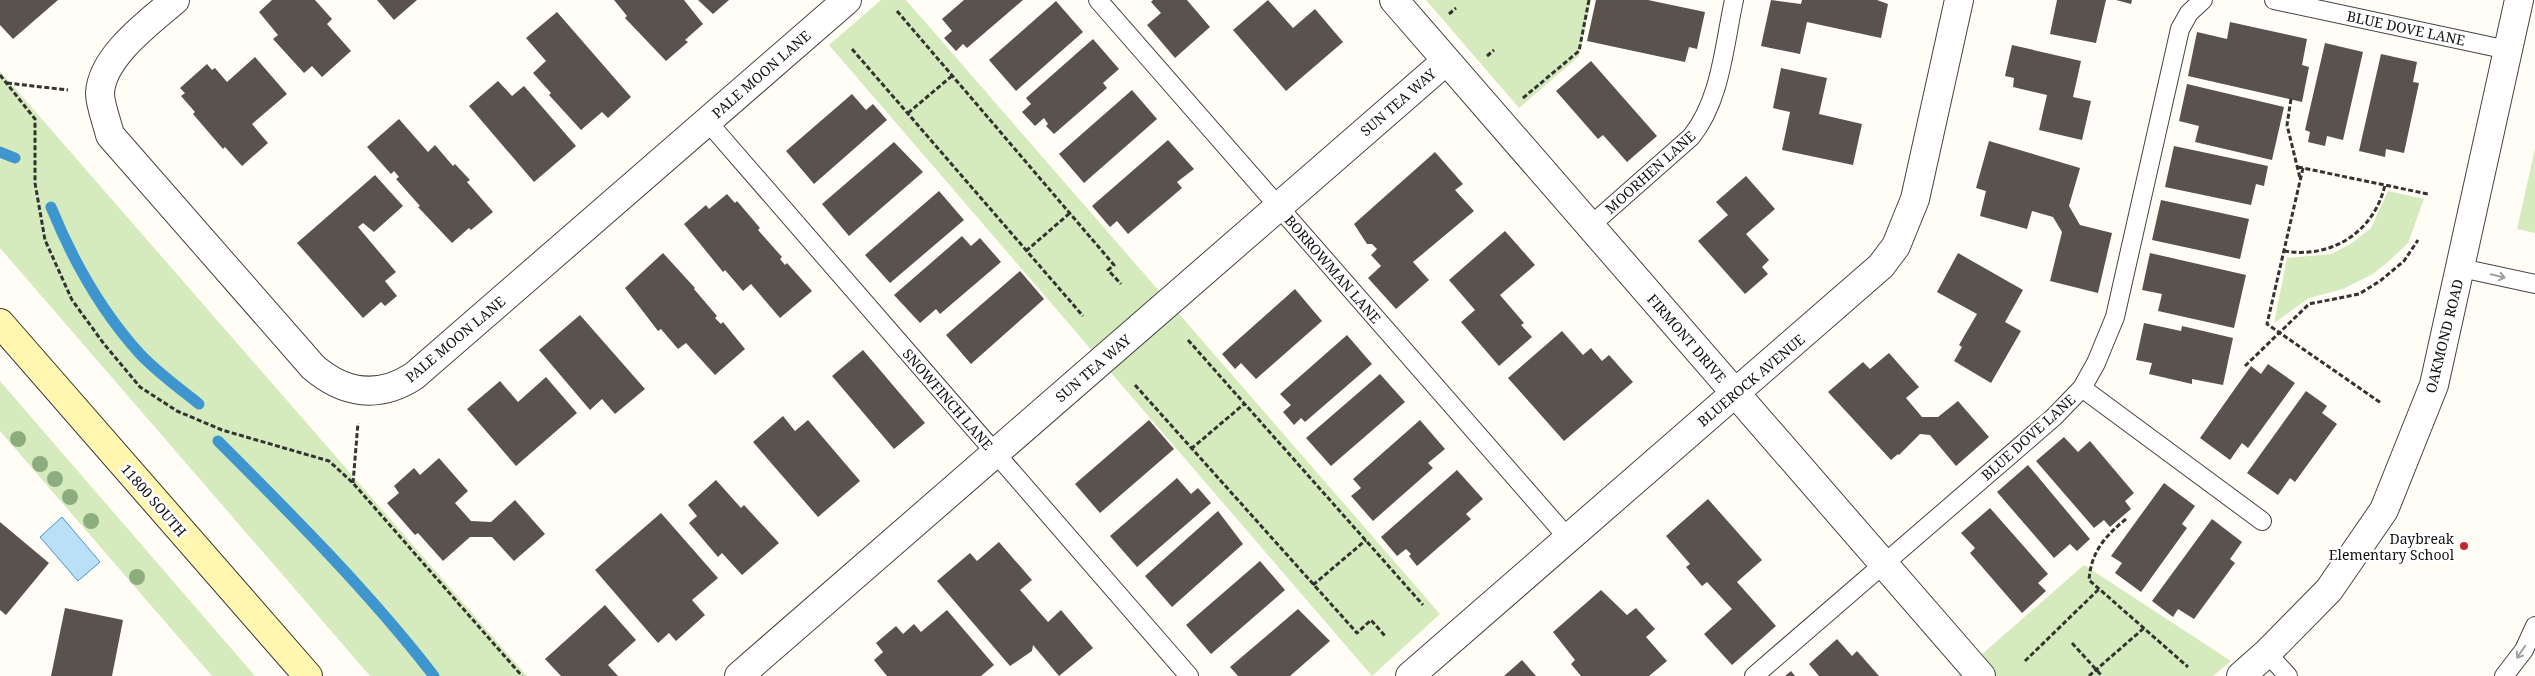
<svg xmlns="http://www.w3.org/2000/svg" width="2535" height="676" font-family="'Noto Serif',serif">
  <rect width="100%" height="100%" fill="#fffdf5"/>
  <path fill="#d5ebbd" d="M881 0H906L1440 614 1372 676 829 45Z
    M1426 0H1591L1579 56 1519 108Z
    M0 71 527 676H370L0 248Z
    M2535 149V233L2517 229Z
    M2388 191 2424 199 2408 243 2389 261 2373 274 2343 289 2309 298 2274 323 2287 258 2331 254 2352 243 2371 228Z
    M0 381 255 676H212L0 431Z
    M2084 565 2231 661 2213 676H1957Z"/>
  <path fill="#b9e0f7" stroke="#3f96cf" d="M62 517 100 562 78 581 40 537Z"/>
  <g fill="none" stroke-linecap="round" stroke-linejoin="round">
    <path stroke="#3f96cf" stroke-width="11" d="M0 152 15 158
      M51 207C73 261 100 310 140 354 157 372 179 388 199 404
      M218 441C293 516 369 592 434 676"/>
  </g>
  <path fill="#5a524d" d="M0 0H58L13 39 0 25Z
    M272 0H315L332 19 327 24 351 51 322 77 312 66 304 73 273 39 278 35 259 12Z
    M377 0H417L394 20Z
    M614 0H684L703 24 685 40 688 42 666 61 625 18 627 16Z
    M698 0H729L713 14Z
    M964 0H1023L967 48 963 44 956 51 944 38 952 31 942 19Z
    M1153 0H1187L1210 27 1175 58 1147 25 1161 13 1151 2Z
    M1268 0 1293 28 1315 9 1343 42 1286 91 1233 30Z
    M1596 0H1648L1705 12 1697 49 1689 47 1685 62 1587 41Z
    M1771 0 1801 4 1802 0H1877L1888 4 1881 38 1807 22 1800 54 1761 46Z
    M2057 0H2106L2096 43 2050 34Z
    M2116 0H2132L2131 4Z
    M1056 1 1083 32 1016 91 989 60Z
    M557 12 631 97 608 118 602 112 581 130 549 95 551 93 533 73 546 61 526 38Z
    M2230 22 2307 39 2302 65 2309 67 2302 102 2188 76 2197 32 2227 39Z
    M1093 39 1119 69 1103 83 1107 88 1054 134 1046 126 1048 124 1044 118 1035 126 1022 112 1031 104 1026 98Z
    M2325 43 2363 52 2343 140 2327 136 2325 146 2308 142 2310 132 2305 130Z
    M2012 45 2081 61 2073 97 2091 101 2082 140 2039 130 2047 95 2013 87 2014 78 2005 76Z
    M2381 54 2417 62 2413 82 2419 83 2404 153 2386 149 2385 157 2359 151Z
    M255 57 287 94 252 124 268 143 242 166 225 147 223 149 193 114 195 112 181 96 185 93 180 88 207 64 212 70 215 68 227 82Z
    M1591 61 1657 136 1627 162 1603 135 1598 139 1556 91Z
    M1781 68 1827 78 1819 114 1862 124 1853 165 1782 150 1790 112 1773 108Z
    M498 81 512 96 524 86 576 146 534 182 469 106Z
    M2187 84 2284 107 2272 160 2195 142 2199 126 2179 121Z
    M1132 90 1157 119 1084 183 1059 154Z
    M852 94 866 110 873 104 887 120 814 184 786 151Z
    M399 119 428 152 435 145 453 166 455 164 470 180 467 182 493 212 471 230 469 228 452 243 418 207 420 206 396 179 399 177 394 171 391 174 367 147Z
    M1168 140 1194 169 1177 182 1182 188 1128 234 1117 221 1110 227 1092 206Z
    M1989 141 2080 168 2069 206 2080 225 2112 233 2098 293 2050 281 2062 232 2053 217 2032 211 2027 229 1980 216 1986 191 1976 188Z
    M894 142 923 172 849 236 822 204Z
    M2174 146 2268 166 2264 186 2256 184 2251 205 2165 187Z
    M1435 152 1463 184 1455 190 1474 211 1413 262 1429 280 1396 309 1368 278 1381 266 1371 255 1377 249 1372 244H1367L1354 224Z
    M375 175 403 206 374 232 363 223 358 227 396 272 385 281 397 296 385 306 381 302 363 318 297 243Z
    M1746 176 1775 209 1746 234 1769 260 1762 267 1768 274 1745 294 1698 241 1728 215 1716 202Z
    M939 191 964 220 890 283 865 255Z
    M727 194 735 203 737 201 760 228 758 230 782 257 780 259 785 265 787 263 812 291 780 318 751 284 743 291 725 270 723 272 684 224 706 205 709 209Z
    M2161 200 2249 219 2240 259 2152 240Z
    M1505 231 1535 265 1500 295 1524 323 1521 325 1532 337 1499 366 1461 322 1475 310 1449 280Z
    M962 236 971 246 980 238 1001 262 940 314 936 309 920 323 894 295Z
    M663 253 695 288 694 289 717 316 715 318 721 324 723 322 745 349 715 375 686 343 678 349 661 329 658 331 625 288Z
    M1958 253 2023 290 2005 322 2021 331 1991 383 1954 361 1962 347 1959 345 1977 314 1937 292Z
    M2150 253 2246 275 2234 328 2158 311 2162 294 2142 290Z
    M1020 271 1044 299 971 364 946 335Z
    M1295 289 1322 321 1256 379 1241 363 1235 369 1222 354Z
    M580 315 645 389 615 414 602 399 590 410 539 350Z
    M2144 323 2181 331 2182 326 2233 338 2223 385 2192 379V384L2149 374 2152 363 2136 360Z
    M1562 331 1583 355 1591 348 1602 361 1609 355 1633 382 1564 441 1508 378Z
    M1347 335 1372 364 1305 422 1301 418 1294 425 1283 412 1291 405 1280 394Z
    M863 350 925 423 894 449 832 376Z
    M1889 353 1919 387 1906 398 1922 417H1938L1958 401 1989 437 1956 466 1930 435 1920 434 1899 455 1898 454 1891 460 1828 392 1863 362 1870 369Z
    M2268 364 2295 383 2248 448 2242 443 2230 460 2200 438 2251 366 2261 374Z
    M1380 374 1405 402 1331 466 1306 438Z
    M546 377 577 413 516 466 467 409 500 381 518 402Z
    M2306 391 2327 406 2322 413 2337 424 2295 482 2290 478 2278 495 2247 473Z
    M783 416 795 431 808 420 860 481 818 517 753 442Z
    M1149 420 1174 449 1100 513 1075 484Z
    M1420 420 1445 449 1428 463 1433 468 1373 521 1351 496 1361 488 1353 479Z
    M2064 437 2078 452 2090 441 2134 493 2125 501 2131 509 2110 527 2104 520 2094 528 2036 461Z
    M439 458 468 491 455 503 471 521 491 522 515 500 545 534 514 561 492 537H470L443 561 418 533 415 535 387 503 399 493 394 486 414 468 420 475Z
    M2028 465 2090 539 2077 551 2070 544 2054 558 1997 492Z
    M1457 470 1483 499 1466 514 1471 519 1417 566 1409 556 1411 554 1406 549 1397 556 1381 537Z
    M1177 478 1191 494 1198 488 1211 503 1137 567 1110 536Z
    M716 480 741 508 744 505 779 543 742 575 722 553 718 557 689 523 697 516 688 505Z
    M2164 483 2195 506 2182 524 2187 528 2141 592 2115 573 2122 563 2111 556Z
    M1708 499 1762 560 1737 582 1776 626 1732 665 1704 634 1732 609 1707 582 1702 586 1686 567 1690 564 1666 536Z
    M1990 508 2048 574 2038 583 2046 591 2022 613 1970 553 1975 548 1961 533Z
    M1218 511 1243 544 1172 607 1145 576Z
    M661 513 718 578 692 600 705 615 676 641 669 633 658 643 595 570Z
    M2212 519 2242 542 2230 559 2235 563 2194 619 2178 609 2173 617 2152 601Z
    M0 522 49 563 6 615 0 610Z
    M999 542 1032 580 1020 590 1048 622 1061 610 1093 648 1059 676 1033 645 1032 651 1010 666 937 581 970 553 977 561Z
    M1260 561 1285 590 1211 654 1186 625Z
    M1601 590 1627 615 1636 608 1655 629 1646 637 1667 661 1649 676H1581L1571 664 1575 660 1553 632Z
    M605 605 636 640 608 665 618 676H561L545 659Z
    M65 608 123 620 112 676H51Z
    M1298 609 1330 641 1290 676H1238L1230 667Z
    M947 610 994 665 981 676H887L874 660 883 652 876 643 896 626 903 634 914 624 921 632Z
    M1837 639 1852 656 1857 651 1879 676H1819L1809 664Z
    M1522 660 1536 676H1504Z
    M1791 671 1795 676H1785Z"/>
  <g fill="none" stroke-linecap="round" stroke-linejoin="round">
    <g stroke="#444" stroke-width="20">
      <path id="lane" d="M1098 0 1568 538
        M2274 0 2508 50
        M707 121 1189 676
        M1590 226 1691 137C1721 100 1724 46 1734 0
        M2461 268 2535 284
        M2082 388 2262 521
        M2267 653 2288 676
        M1754 676 2054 417 2082 388 2096 363 2115 317 2180 29 2189 13 2203 0
        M2504 676 2524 650 2535 626"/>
    </g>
    <g stroke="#444" stroke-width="30">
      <path id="street" d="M175 0C150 22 102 56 100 93 100 105 107 122 110 135L313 367C344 394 379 399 414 376L847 0
        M1394 0 1981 676
        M739 676 1446 61
        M1410 676 1881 266 1896 246 1915 199 1959 0
        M2241 676 2267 653 2329 590 2384 510 2434 385 2519 0"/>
    </g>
    <g stroke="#333" stroke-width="30">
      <path id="secondary" d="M0 323 308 676"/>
    </g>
    <path stroke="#333" stroke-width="3" stroke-dasharray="5 2.5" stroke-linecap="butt" d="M897 11 1114 265 1108 270 1121 284
      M1449 14 1456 8
      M852 49 1083 316
      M1487 56 1494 50
      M0 75 35 119V183L45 240 72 300 104 344 140 387 177 411 222 430 329 461 353 483 522 676
      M7 83 68 90
      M1523 98 1579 51 1589 0
      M2291 99 2287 125 2300 178
      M908 113 953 75
      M2298 167 2428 194
      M2303 168 2267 324 2381 403
      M1026 251 1070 213
      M2284 251C2332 259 2374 232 2385 185
      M1188 340 1423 605
      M2245 366 2309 304 2359 294 2380 281 2404 261 2418 240
      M1135 385 1357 633 1371 620 1386 637
      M1191 449 1244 404
      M353 483 358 423
      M2126 519C2105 536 2091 552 2089 580L2188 667
      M1313 585 1366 540
      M2072 643 2102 676
      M2025 661 2099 589
      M2089 676 2144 628"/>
    <use href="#lane" stroke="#fff" stroke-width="18"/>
    <use href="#street" stroke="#fff" stroke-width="28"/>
    <use href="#secondary" stroke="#fff6b0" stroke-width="28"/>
  </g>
  <g fill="#8dad7f">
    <circle cx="18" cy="439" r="8"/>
    <circle cx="40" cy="464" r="8"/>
    <circle cx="55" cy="479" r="8"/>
    <circle cx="70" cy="497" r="8"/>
    <circle cx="91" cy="521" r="8"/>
    <circle cx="137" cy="577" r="8"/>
  </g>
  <defs><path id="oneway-shaft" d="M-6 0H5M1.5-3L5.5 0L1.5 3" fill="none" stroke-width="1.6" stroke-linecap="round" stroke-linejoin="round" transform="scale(1.25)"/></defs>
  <g stroke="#a0a0a0">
    <use href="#oneway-shaft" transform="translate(2498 276) rotate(13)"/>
    <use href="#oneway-shaft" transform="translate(2521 652) rotate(124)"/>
  </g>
  <circle fill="#c4262e" stroke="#fff" stroke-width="2" cx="2464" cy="546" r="5"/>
  <g text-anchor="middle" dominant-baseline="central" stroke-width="5" stroke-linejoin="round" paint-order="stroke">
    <g font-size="14" fill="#111" stroke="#fff">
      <text transform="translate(2406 28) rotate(12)">BLUE DOVE LANE</text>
      <text transform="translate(761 74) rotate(-41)">PALE MOON LANE</text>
      <text transform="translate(1398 102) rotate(-41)">SUN TEA WAY</text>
      <text transform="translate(1650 172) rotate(-42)">MOORHEN LANE</text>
      <text transform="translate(1333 269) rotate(49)">BORROWMAN LANE</text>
      <text transform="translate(2444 336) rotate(-76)">OAKMOND ROAD</text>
      <text transform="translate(1687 338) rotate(49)">FIRMONT DRIVE</text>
      <text transform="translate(455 339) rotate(-40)">PALE MOON LANE</text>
      <text transform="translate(1093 368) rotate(-41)">SUN TEA WAY</text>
      <text transform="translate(1751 380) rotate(-40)">BLUEROCK AVENUE</text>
      <text transform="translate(948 399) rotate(49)">SNOWFINCH LANE</text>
      <text transform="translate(2028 437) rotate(-42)">BLUE DOVE LANE</text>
      <text transform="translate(154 500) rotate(49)">11800 SOUTH</text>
    </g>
    <g font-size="14" fill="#111" stroke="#fff" text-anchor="end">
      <text x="2454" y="538">Daybreak<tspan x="2454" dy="16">Elementary School</tspan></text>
    </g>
  </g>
</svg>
